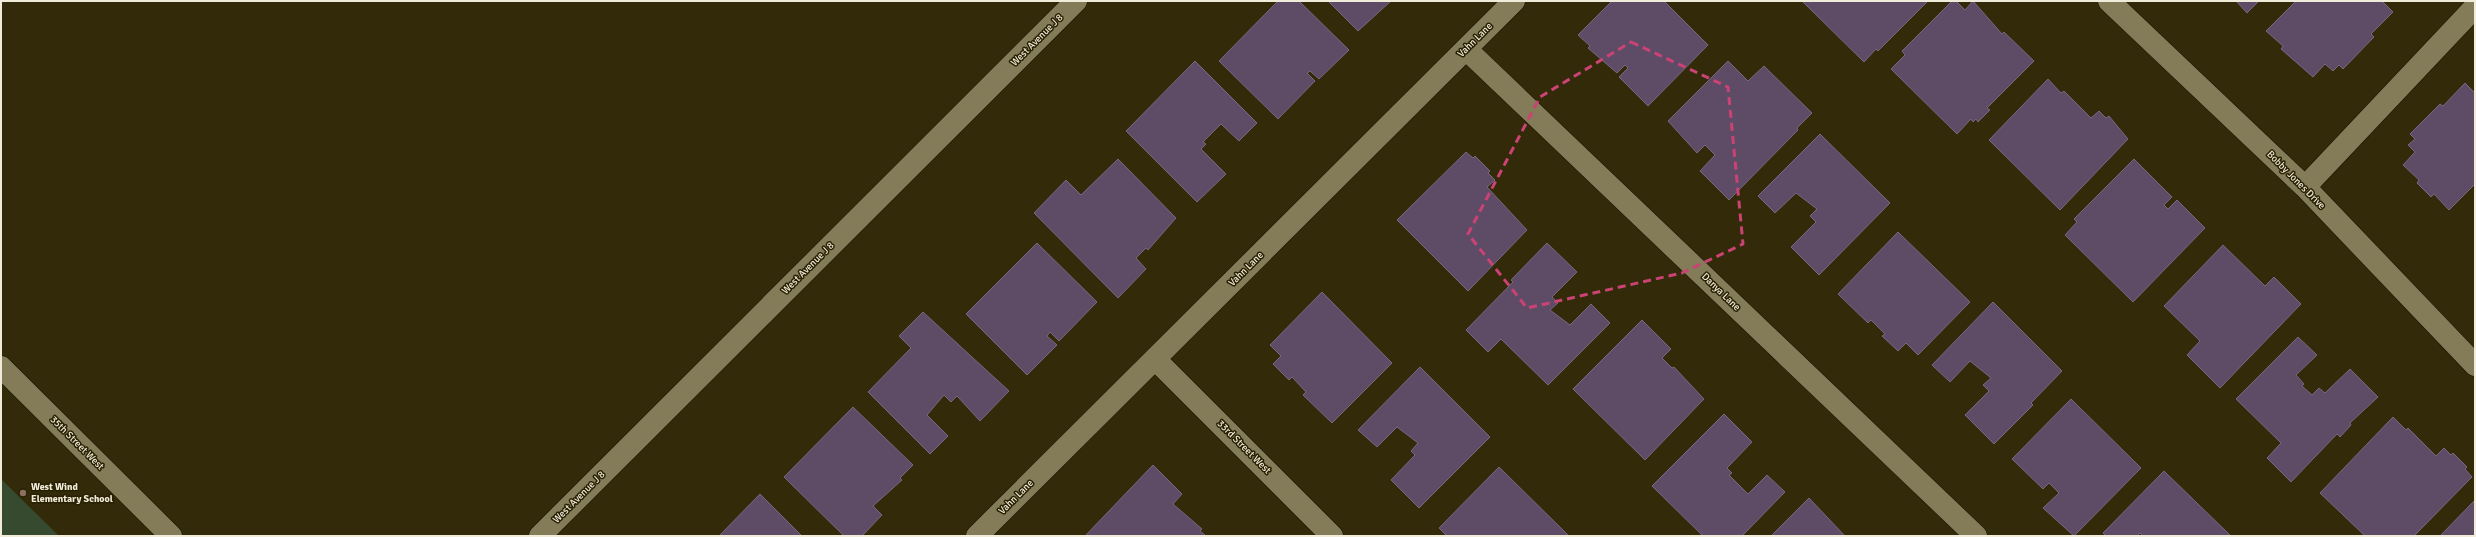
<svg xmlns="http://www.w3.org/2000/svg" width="2476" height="537" font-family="Signika,sans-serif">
  <rect width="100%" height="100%" fill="#322a08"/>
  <path fill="#354a2f" d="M1 479 59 536H1Z"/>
  <path fill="#5e4c67" stroke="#796683" d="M1278 1H1299L1349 50 1319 79 1310 71 1307 73 1315 81 1278 119 1219 61Z
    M1328 1H1391L1358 31Z
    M1612 1H1664L1708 45 1648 106 1619 77 1628 68 1625 65 1617 73 1588 48 1590 46 1578 35Z
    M1802 1H1928L1878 51 1876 49 1864 62Z
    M1952 1H1956L1965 10 1973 1 2002 34 2004 32 2034 61 1987 108 1990 110 1978 122 1976 119 1973 122 1971 119 1957 134 1891 69 1905 55 1902 51Z
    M2236 1H2259L2247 13Z
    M2296 1H2382L2393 12 2371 34 2374 37 2343 69 2339 65 2333 71 2325 64 2313 77 2281 49 2283 46 2266 31Z
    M1195 61 1257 123 1239 141 1221 124 1203 142 1206 144 1201 149 1226 174 1197 202 1126 131Z
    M1728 61 1748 81 1764 66 1812 113 1797 128 1798 130 1729 200 1700 171 1715 155 1705 145 1697 153 1668 121Z
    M2048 79 2061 93 2064 91 2091 118 2099 111 2106 118 2109 116 2128 139 2060 210 1989 140Z
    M2465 83 2475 93V184L2449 210 2434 194 2431 197 2417 183 2419 180 2403 165 2415 152 2408 145 2415 139 2410 134 2440 104 2443 106Z
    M1820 134 1890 203 1819 275 1791 247 1816 222 1810 216 1817 209 1796 193 1775 213 1758 196Z
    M1466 152 1473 158 1475 156 1490 171 1488 173 1495 180 1487 187 1527 230 1468 291 1397 220Z
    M1118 159 1176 218 1148 250 1146 248 1136 258 1146 269 1118 298 1034 213 1066 180 1081 195Z
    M2134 159 2172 197 2164 205 2168 209 2177 200 2205 228 2133 302 2065 235 2077 222 2074 219Z
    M1898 232 1970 302 1918 355 1906 343 1898 351 1882 336 1885 334 1871 320 1868 323 1838 294Z
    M1037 243 1097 302 1059 341 1050 332 1047 336 1057 345 1027 375 966 314Z
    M1547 243 1577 272 1552 297 1558 303 1550 310 1570 325 1591 304 1610 323 1548 385 1501 339 1488 352 1466 330 1513 282 1511 280Z
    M2223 245 2265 286 2274 277 2301 304 2220 388 2187 355 2200 341 2164 306Z
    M1322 292 1392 363 1332 423 1303 395 1306 392 1292 377 1289 380 1273 364 1281 356 1270 345Z
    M1993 302 2062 371 2031 403 2033 405 1994 444 1965 415 1989 391 1983 385 1991 378 1970 361 1950 382 1932 365Z
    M923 312 1009 391 980 421 957 396 951 402 944 395 927 415 948 436 930 454 868 392 911 348 899 336Z
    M1642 320 1671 349 1662 358 1672 368 1674 367 1704 399 1645 460 1573 389Z
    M2298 337 2317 355 2296 375 2304 384 2302 386 2312 395 2319 388 2325 393 2350 369 2378 397 2350 423 2351 425 2340 437 2337 434 2291 482 2267 458 2281 443 2236 399Z
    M1420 367 1490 437 1419 508 1391 480 1415 455 1411 451 1418 443 1397 427 1377 447 1358 430Z
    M2071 399 2141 468 2074 536 2043 508 2059 493 2049 483 2043 489 2012 459Z
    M853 407 913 465 900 478 902 480 873 506 882 515 862 536H844L784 477Z
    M1724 414 1752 442 1727 468 1732 473 1729 475 1748 494 1767 475 1785 492 1742 536H1703L1652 486Z
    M2393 417 2406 430 2408 428 2436 456 2444 448 2451 455 2453 453 2467 467 2465 469 2472 477 2414 536H2365L2320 493Z
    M1153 465 1182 494 1173 504 1202 529 1200 531 1206 536H1085Z
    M1499 467 1569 536H1447L1439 528Z
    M2164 471 2231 536H2143L2140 533 2137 536H2106L2103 533Z
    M760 494 802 536H719Z
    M1809 498 1845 536H1771Z
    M2475 500V536H2440Z"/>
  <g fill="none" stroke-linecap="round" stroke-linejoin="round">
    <g stroke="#181200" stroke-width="23">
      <path id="street" d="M2109 1 2305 187 2475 365
        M1466 49 1976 536
        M2305 187 2475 7
        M1155 359 1332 536
        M1 367 171 536
        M977 536 1514 1"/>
    </g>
    <g stroke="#181200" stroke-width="23">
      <path id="secondary" d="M540 536 1076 1"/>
    </g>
    <use href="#street" stroke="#847b59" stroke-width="22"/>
    <use href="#secondary" stroke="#847b59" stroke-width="22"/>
  </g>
  <path fill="none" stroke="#cb4274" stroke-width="3" stroke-dasharray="8 5" stroke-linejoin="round" d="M1631 42 1728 87 1743 244 1682 273 1527 308 1468 234 1540 97Z"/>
  <circle fill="#8d6e63" stroke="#282000" stroke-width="1.5" cx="23" cy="493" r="4"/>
  <g text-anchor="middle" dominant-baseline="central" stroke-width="3" stroke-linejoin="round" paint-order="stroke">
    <g font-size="10" fill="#f1ecda" stroke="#282000">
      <text transform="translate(1037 40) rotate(-45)">West Avenue J 8</text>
      <text transform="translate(1475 40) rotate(-45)">Vahn Lane</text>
      <text transform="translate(2296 180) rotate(45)">Bobby Jones Drive</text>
      <text transform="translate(808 268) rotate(-45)">West Avenue J 8</text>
      <text transform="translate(1246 269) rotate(-45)">Vahn Lane</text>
      <text transform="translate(1721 292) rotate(44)">Danya Lane</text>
      <text transform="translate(77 443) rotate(45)">35th Street West</text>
      <text transform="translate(1244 447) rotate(45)">33rd Street West</text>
      <text transform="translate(579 497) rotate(-45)">West Avenue J 8</text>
      <text transform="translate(1016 497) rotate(-45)">Vahn Lane</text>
    </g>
    <g font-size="10" font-weight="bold" fill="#f1ecda" stroke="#282000" text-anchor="start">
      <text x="31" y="487">West Wind<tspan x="31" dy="12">Elementary School</tspan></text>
    </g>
  </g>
  <rect width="2476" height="537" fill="none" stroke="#f1ecda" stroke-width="4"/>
</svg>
